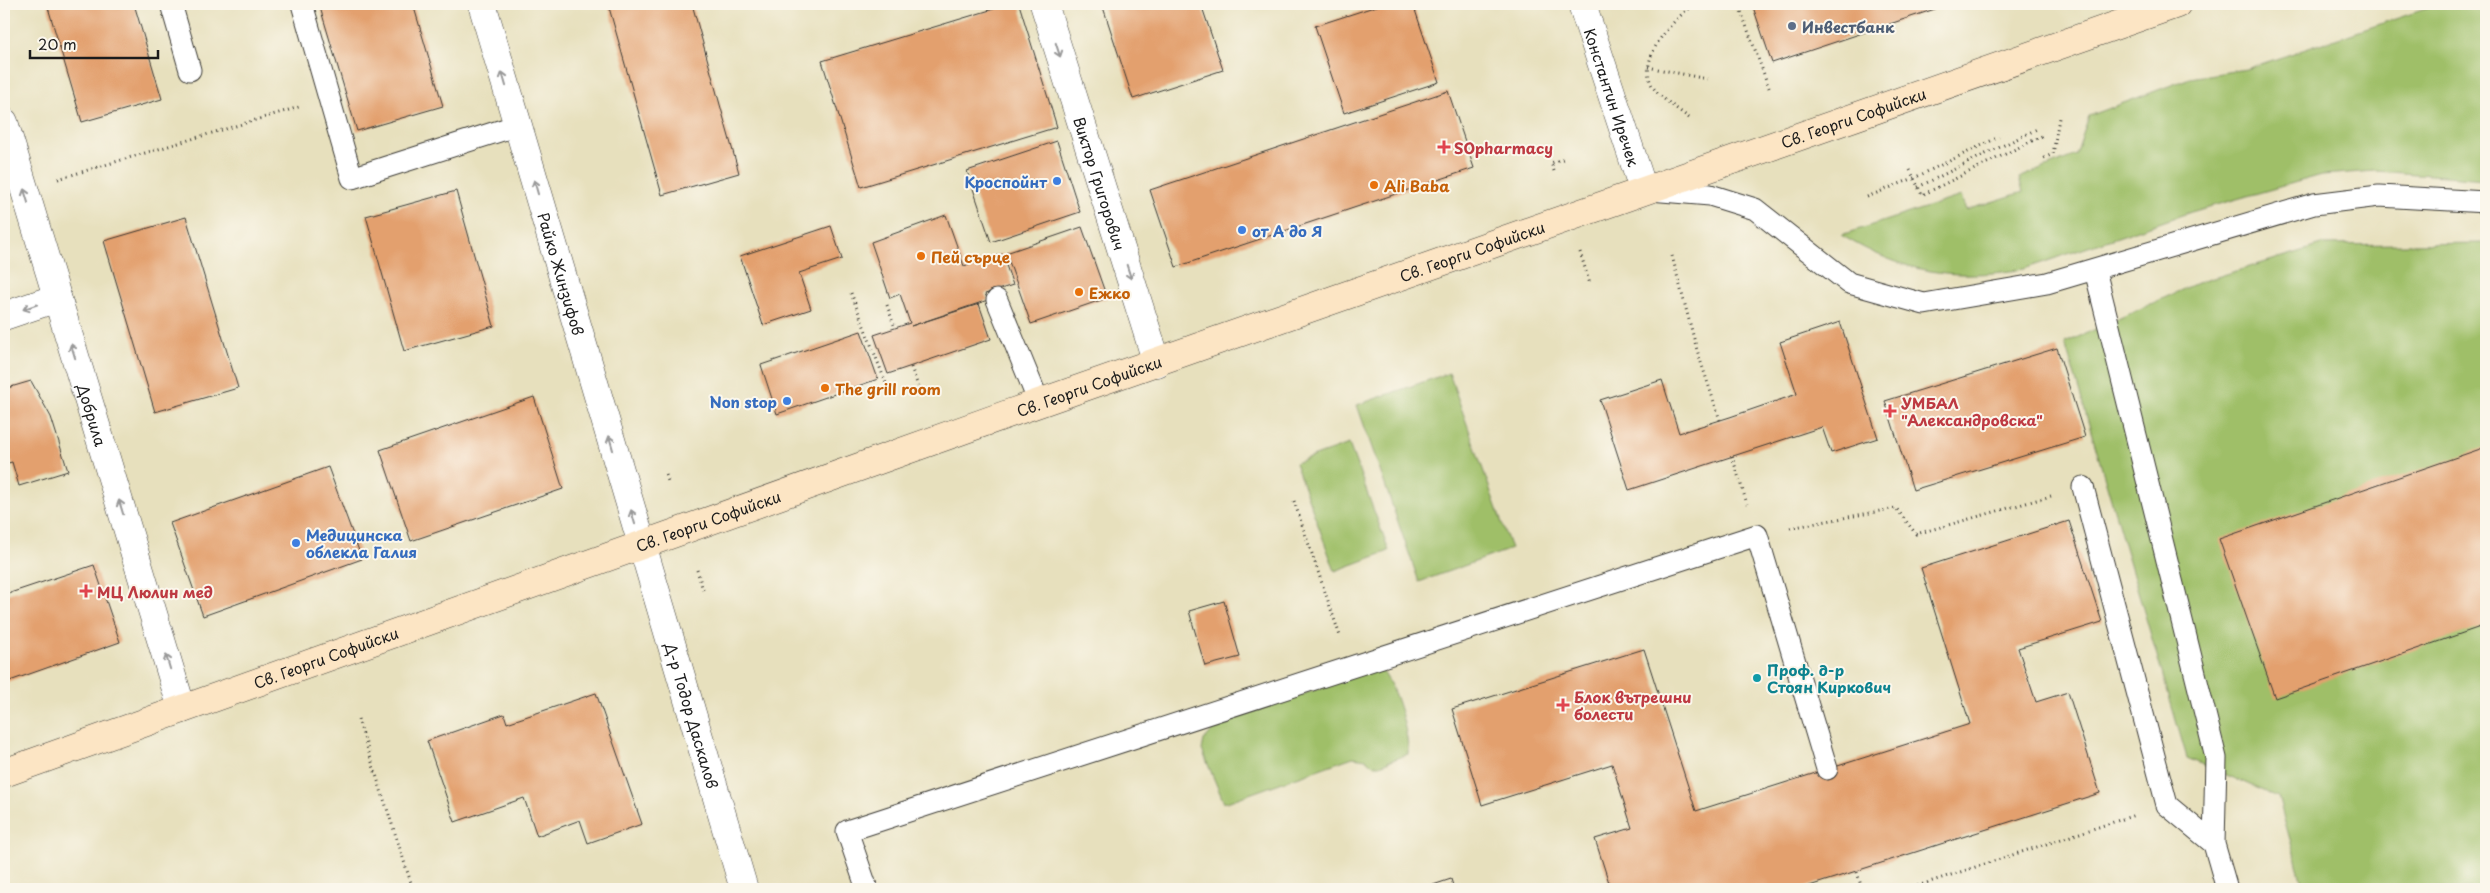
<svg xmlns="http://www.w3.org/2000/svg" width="2490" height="893" font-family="'Playpen Sans',sans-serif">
  <rect width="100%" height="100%" fill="#fbf7ec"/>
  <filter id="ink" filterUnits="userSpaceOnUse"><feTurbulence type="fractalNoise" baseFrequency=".02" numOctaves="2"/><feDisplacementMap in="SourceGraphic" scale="10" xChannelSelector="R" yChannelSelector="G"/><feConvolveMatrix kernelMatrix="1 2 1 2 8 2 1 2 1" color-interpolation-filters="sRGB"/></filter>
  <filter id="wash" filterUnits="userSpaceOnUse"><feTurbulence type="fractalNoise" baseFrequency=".0096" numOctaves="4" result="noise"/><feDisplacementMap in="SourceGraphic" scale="20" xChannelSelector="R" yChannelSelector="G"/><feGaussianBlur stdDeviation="1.12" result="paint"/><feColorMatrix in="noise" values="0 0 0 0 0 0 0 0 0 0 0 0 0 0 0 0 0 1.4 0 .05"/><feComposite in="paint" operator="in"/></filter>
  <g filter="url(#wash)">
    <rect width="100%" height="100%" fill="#e7e0bd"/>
    <path fill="#9fbf68" stroke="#5e6e42" d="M2440 4H2486V179L2375 171 2322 175 2191 212 2024 269C1951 281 1904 273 1841 235L1961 196 1966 210 2023 192 2019 178 2076 155 2089 116 2190 78 2246 69Z
      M2486 243V889H2304L2278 797 2187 758 2065 343 2197 283 2322 245Z
      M1449 373 1511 549 1419 582 1357 405Z
      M1349 444 1389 551 1335 571 1295 463Z
      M1372 670 1383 672C1396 689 1409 733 1408 754L1380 765H1373L1366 759 1353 757 1224 803 1202 750 1204 740 1218 724Z"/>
    <g id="blocks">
      <path fill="#e3a06e" d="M47 4H134L162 99 82 122Z
        M319 4H413L443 106 357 131Z
        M608 4H692L739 173 662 195Z
        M1010 4H1019L1057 127 861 187 822 61Z
        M1102 4H1201L1223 70 1133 99Z
        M1383 4H1413L1439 82 1344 113 1315 26Z
        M1752 4H1950L1772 63Z
        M1448 91 1474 168 1176 267 1150 190Z
        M1057 141 1080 212 991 242 967 171Z
        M456 191 494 326 404 351 366 216Z
        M946 215 964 266 1002 254 1013 285 985 294 988 300 911 326 979 304 991 339 888 374 874 335 910 323 900 294 890 298 871 242Z
        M186 217 238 388 155 412 104 241Z
        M831 226 842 259 799 273 811 309 763 325 740 256Z
        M1082 227 1107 298 1031 324 1006 253Z
        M1840 322 1878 438 1831 453 1822 427 1629 490 1600 400 1662 380 1679 433 1730 417 1797 394 1780 342Z
        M861 331 878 379 777 414 761 365Z
        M2057 348 2085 437 1913 490 1885 401Z
        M31 381 51 417 68 471 19 486 12 462 4 464V389Z
        M534 397 563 489 411 541 380 450Z
        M2486 447V625L2275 698 2219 539Z
        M328 467 362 559 203 616 170 523Z
        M2069 521 2102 622 2018 648 2036 702 2068 692 2100 793 1800 889H1611L1595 839 1632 828 1612 764 1482 805 1452 709 1644 649 1696 811 1970 724 1921 568Z
        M94 565 120 642 4 683V595Z
        M1224 601 1240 657 1205 666 1189 611Z
        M596 693 642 824 588 843 580 820 537 836 524 798 455 822 427 741 504 714 507 723Z
        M1451 879 1454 889H1421Z"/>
    </g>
  </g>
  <g filter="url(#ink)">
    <use href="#blocks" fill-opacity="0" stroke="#3a3934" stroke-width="1"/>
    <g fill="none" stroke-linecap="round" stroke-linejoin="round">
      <g stroke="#3a3934" stroke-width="23">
        <path id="service" d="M171 4 190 70
          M302 4 352 178 518 125
          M1650 190 1710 195 1755 209 1849 283 1924 304 2047 283 2314 204 2379 196 2486 202
          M2095 270 2216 758 2214 844
          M997 300 1040 405
          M2083 487 2167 805 2214 844 2227 889
          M867 889 847 831 1757 535 1827 769"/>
      </g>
      <g stroke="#3a3934" stroke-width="29">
        <g id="minor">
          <path id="s1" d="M482 4 744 889"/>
          <path id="s2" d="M1044 4 1157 363"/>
          <path id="s3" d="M1582 4 1643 189"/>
          <path id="s4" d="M4 122 182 709"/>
          <path d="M4 316 57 298"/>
        </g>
      </g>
      <g stroke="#3a3934" stroke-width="29">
        <g id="secondary">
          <path id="s5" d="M4 773C726 511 1452 257 2177 4"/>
        </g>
      </g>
      <path stroke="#3a3934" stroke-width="3" stroke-dasharray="1 4" stroke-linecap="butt" d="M1736 4 1739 6 1769 88
        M1648 67 1707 79
        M1689 118C1677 108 1661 99 1653 87 1635 59 1674 17 1696 4
        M2044 158 2053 154 2059 118
        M1910 170 1922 195 2042 136
        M1554 171 1551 163 1566 158
        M58 179 299 107
        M1918 187 2039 128
        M1867 197 1914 178 1999 137
        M1580 252 1590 284
        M1672 256 1697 350 1720 420
        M851 293 891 396
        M887 305 895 328
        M911 367 918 386
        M1732 456 1747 504
        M666 475 669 484
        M1294 501 1340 636
        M1790 528 1896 508 1916 534 2051 496
        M697 570 703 590
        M358 719 413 889
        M1857 872 1862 889
        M1908 889 2135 815"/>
      <use href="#service" stroke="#fff" stroke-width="21"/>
      <use href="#minor" stroke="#fff" stroke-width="28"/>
      <use href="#secondary" stroke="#fce5c4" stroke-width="28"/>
    </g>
    <defs><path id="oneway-shaft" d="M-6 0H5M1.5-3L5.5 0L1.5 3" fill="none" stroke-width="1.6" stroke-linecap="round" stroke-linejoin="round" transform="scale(1.25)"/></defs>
    <g stroke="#999">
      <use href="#oneway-shaft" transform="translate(1058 50) rotate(72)"/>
      <use href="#oneway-shaft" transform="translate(504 79) rotate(-106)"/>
      <use href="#oneway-shaft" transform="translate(536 187) rotate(-106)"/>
      <use href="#oneway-shaft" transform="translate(26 196) rotate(-107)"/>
      <use href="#oneway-shaft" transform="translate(1129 272) rotate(72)"/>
      <use href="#oneway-shaft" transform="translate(30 307) rotate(161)"/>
      <use href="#oneway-shaft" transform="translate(73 351) rotate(-107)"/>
      <use href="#oneway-shaft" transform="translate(611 443) rotate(-106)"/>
      <use href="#oneway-shaft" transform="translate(121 507) rotate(-107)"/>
      <use href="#oneway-shaft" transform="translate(633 517) rotate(-106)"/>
      <use href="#oneway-shaft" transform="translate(168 662) rotate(-107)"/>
    </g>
  </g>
  <circle fill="#5c6f8a" stroke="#fbf7ec" stroke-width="2" cx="1792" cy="26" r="5"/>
  <g fill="#e0444e" stroke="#fbf7ec" stroke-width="2">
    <path d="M1441.5 139.5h5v5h5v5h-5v5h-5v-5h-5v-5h5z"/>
    <path d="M1887.5 403.5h5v5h5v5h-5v5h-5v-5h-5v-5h5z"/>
    <path d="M83.5 583.5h5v5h5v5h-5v5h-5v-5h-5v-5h5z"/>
    <path d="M1560.5 697.5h5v5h5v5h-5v5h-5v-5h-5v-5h5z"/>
  </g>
  <g fill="#3f7fe0" stroke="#fbf7ec" stroke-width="2">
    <circle cx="1057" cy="181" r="5"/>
    <circle cx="1242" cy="230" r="5"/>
    <circle cx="787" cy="401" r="5"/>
    <circle cx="296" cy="543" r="5"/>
  </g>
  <g fill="#e8710a" stroke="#fbf7ec" stroke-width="2">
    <circle cx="1374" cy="185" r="5"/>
    <circle cx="921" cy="256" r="5"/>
    <circle cx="1079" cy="292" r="5"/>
    <circle cx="825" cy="388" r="5"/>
  </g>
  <circle fill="#0f9aa8" stroke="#fbf7ec" stroke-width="2" cx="1757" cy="678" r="5"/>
  <g text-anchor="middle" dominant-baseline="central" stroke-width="4" stroke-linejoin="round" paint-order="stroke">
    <g font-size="15" font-weight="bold" fill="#4e5e75" stroke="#fbf7ec" text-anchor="start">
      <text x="1802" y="26">Инвестбанк</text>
    </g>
    <g font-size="15" fill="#1c1c1c" stroke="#fbf7ec">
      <text stroke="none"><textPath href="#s3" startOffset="98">Константин Иречек</textPath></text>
      <text stroke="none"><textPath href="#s5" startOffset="1962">Св. Георги Софийски</textPath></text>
      <text stroke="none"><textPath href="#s2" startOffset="188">Виктор Григорович</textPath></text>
      <text stroke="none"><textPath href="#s5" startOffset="1558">Св. Георги Софийски</textPath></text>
      <text stroke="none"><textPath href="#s1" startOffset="281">Райко Жинзифов</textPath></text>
      <text stroke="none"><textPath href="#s5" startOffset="1152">Св. Георги Софийски</textPath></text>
      <text stroke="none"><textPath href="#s4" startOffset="306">Добрила</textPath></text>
      <text stroke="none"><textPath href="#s5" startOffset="748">Св. Георги Софийски</textPath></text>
      <text stroke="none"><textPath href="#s5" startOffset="342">Св. Георги Софийски</textPath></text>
      <text stroke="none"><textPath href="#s1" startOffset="742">Д-р Тодор Даскалов</textPath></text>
    </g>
    <g font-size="15" font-weight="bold" fill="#be3a42" stroke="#fbf7ec" text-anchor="start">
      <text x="1454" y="147">SOpharmacy</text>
      <text x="1901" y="402">УМБАЛ<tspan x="1901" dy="17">"Александровска"</tspan></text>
      <text x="97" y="591">МЦ Люлин мед</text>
      <text x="1574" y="696">Блок вътрешни<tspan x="1574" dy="17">болести</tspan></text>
    </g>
    <g font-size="15" font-weight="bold" fill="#366cbe" stroke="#fbf7ec" text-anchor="end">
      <text x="1047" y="181">Кроспойнт</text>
      <text x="1252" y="230" text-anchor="start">от А до Я</text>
      <text x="777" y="401">Non stop</text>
      <text x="306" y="534" text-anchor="start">Медицинска<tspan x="306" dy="17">облекла Галия</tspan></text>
    </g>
    <g font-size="15" font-weight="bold" fill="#c56008" stroke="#fbf7ec" text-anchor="start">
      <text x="1384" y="185">Ali Baba</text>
      <text x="931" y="256">Пей сърце</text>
      <text x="1089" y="292">Ежко</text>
      <text x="835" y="388">The grill room</text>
    </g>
    <g font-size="15" font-weight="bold" fill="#0d838f" stroke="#fbf7ec" text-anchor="start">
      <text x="1767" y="669">Проф. д-р<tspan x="1767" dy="17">Стоян Киркович</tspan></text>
    </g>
  </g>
  <rect width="2490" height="893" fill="none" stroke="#fbf7ec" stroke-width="20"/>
  <path d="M30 50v8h128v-8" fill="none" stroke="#1c1c1c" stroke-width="2.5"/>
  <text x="38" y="50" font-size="15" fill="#1c1c1c" stroke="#fbf7ec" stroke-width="4" paint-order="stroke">20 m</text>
</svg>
